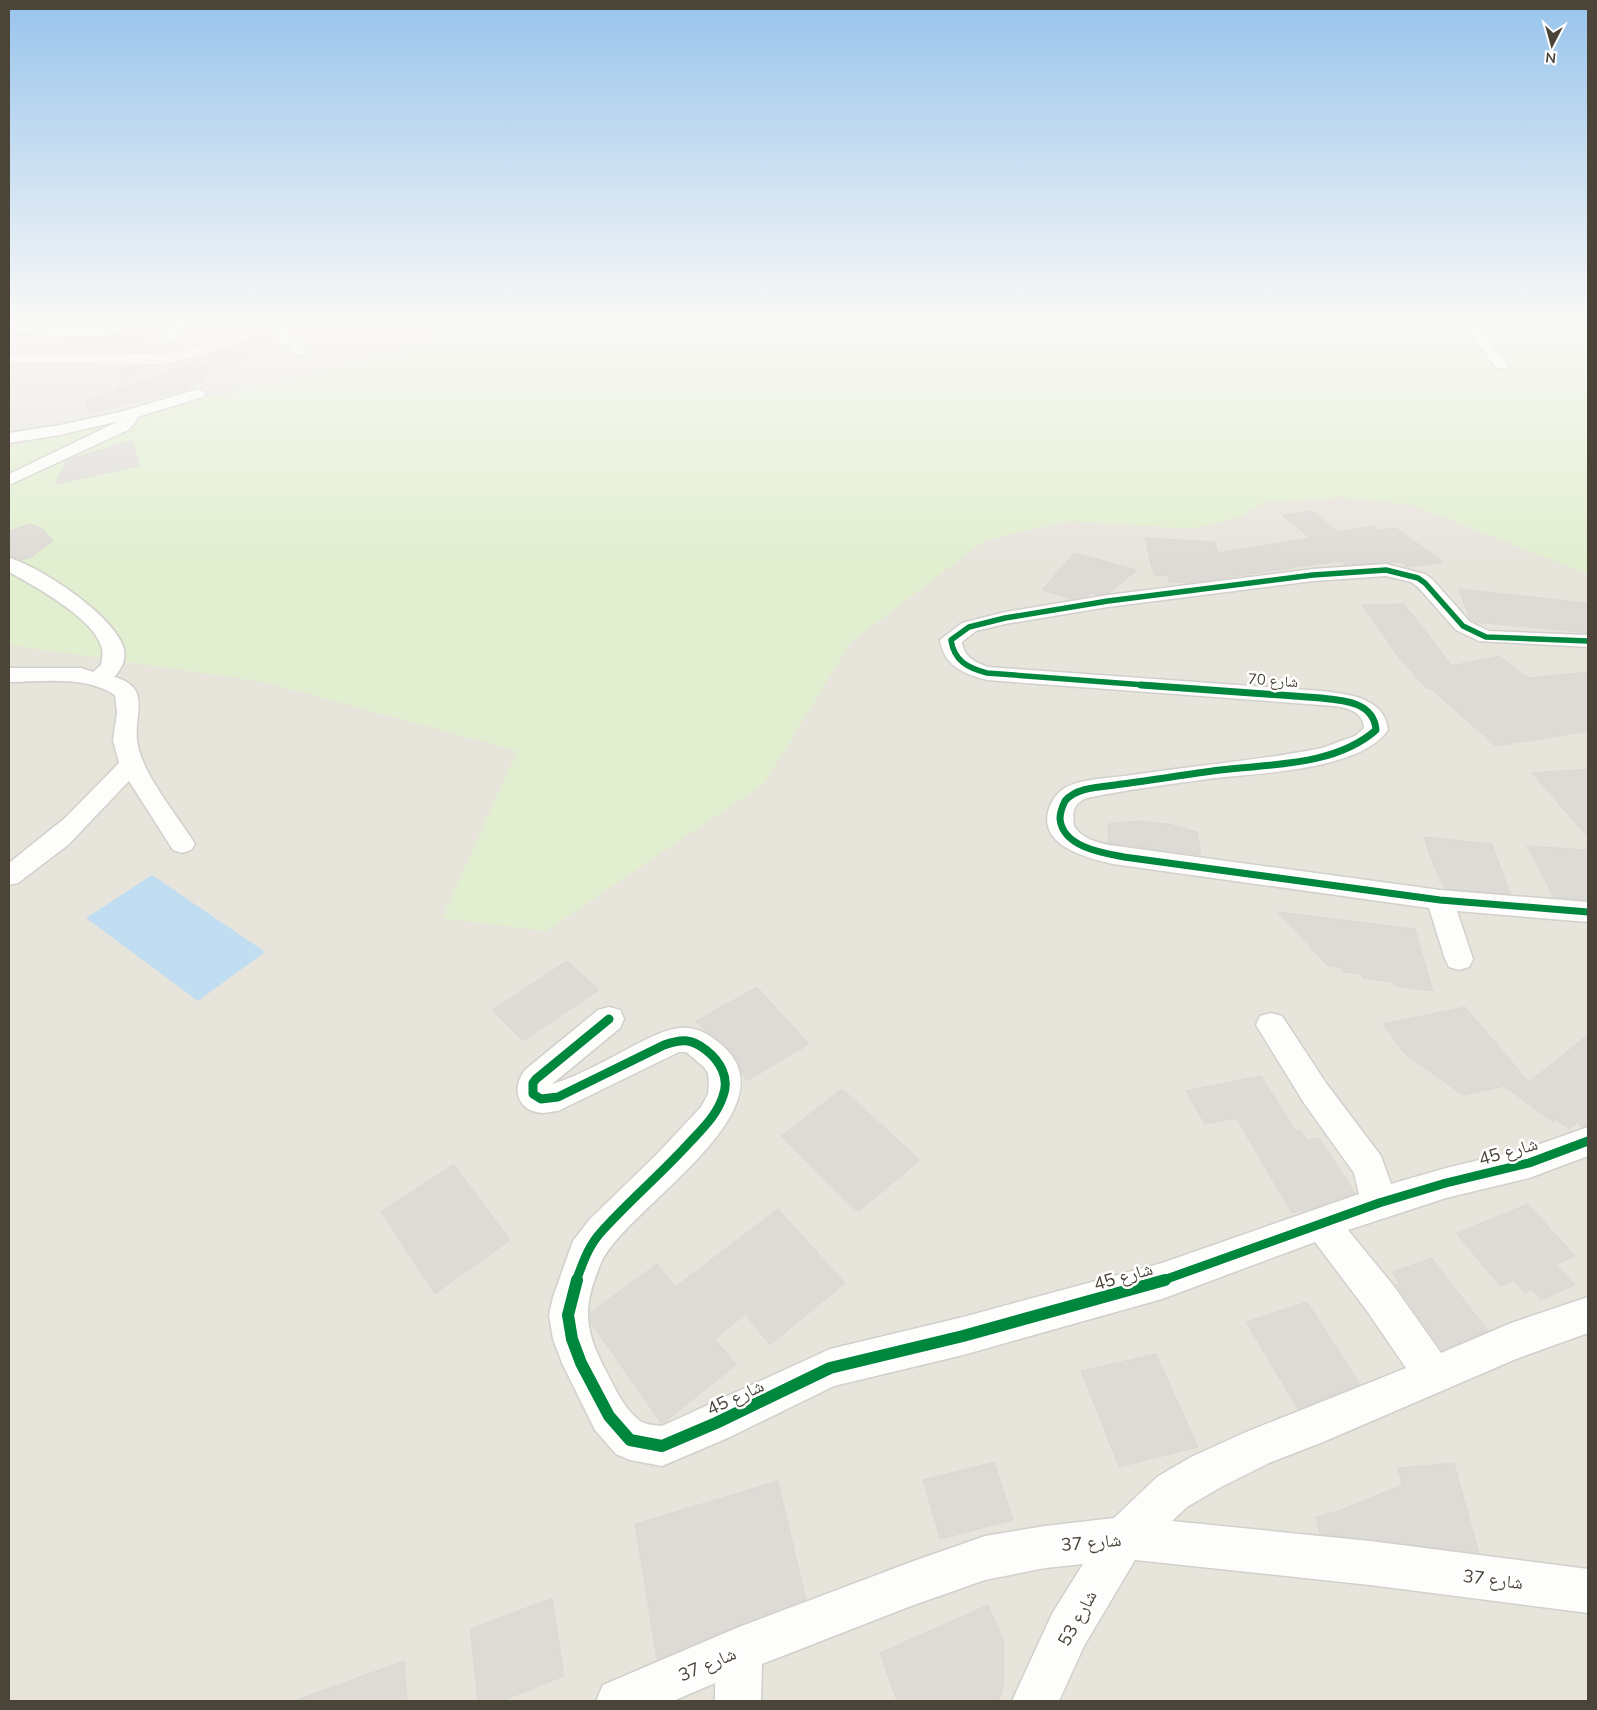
<svg xmlns="http://www.w3.org/2000/svg" width="1597" height="1710" font-family="Mulish,'Noto Naskh Arabic',sans-serif">
  <rect width="100%" height="100%" fill="#f4f2ee"/>
  <path fill="#e7e4dc" d="M9 323H1588V1701H9Z"/>
  <path fill="#e1eecf" d="M440 323H1588V574L1412 505 1340 497 1264 503 1237 518 1192 529 1070 521 985 540 850 643 765 783 546 931 442 918 517 751 264 682 9 645V447L30 440 200 398 280 384 432 345 435 324Z"/>
  <path fill="#c0ddf1" d="M152 875 265 952 198 1001 86 918Z"/>
  <path fill="#dedbd6" stroke="#dcd9d4" d="M121 332 148 337V340L69 352 70 338H104Z
    M262 337 260 340 277 345 201 375 207 382 188 386 190 389 90 413 86 401 117 390 124 366H142L118 390 190 363 198 372 218 351Z
    M130 346H162L156 352H128Z
    M133 440 139 466 55 484 67 460Z
    M1312 511 1338 532 1373 526 1379 530 1396 528 1443 562 1408 567 1401 562 1345 565 1342 562H1332L1189 583 1169 582 1168 576 1154 575 1145 538 1215 542 1218 553 1310 538 1282 515Z
    M30 524 43 529 53 541 30 558 20 560 10 556 9 531Z
    M1074 553 1137 570 1109 593 1098 595 1091 593 1088 596 1073 599 1042 590Z
    M1459 589 1588 603V633L1474 622 1470 619Z
    M1404 604 1452 666 1499 656 1529 678 1588 672V731L1496 746 1431 689H1427L1401 660 1362 605Z
    M1588 769V837L1532 773Z
    M1139 821 1168 824 1197 832 1201 855 1108 843V824Z
    M1424 837 1492 844 1510 894 1445 889 1433 864Z
    M1527 846 1588 850V900L1554 897Z
    M1278 912 1415 929 1433 991 1396 986 1394 982 1363 978 1362 974 1343 972 1342 968 1328 966Z
    M567 961 599 990 523 1041 492 1010Z
    M757 987 809 1044 747 1081 725 1046 705 1031 696 1021Z
    M1465 1007 1529 1082 1588 1035V1125L1583 1127 1577 1123 1569 1129 1555 1119 1553 1122 1504 1086 1463 1095 1405 1054 1383 1024Z
    M1261 1076 1296 1131 1300 1130 1307 1140 1319 1138 1355 1193 1312 1208 1292 1213 1236 1118 1205 1124 1186 1091Z
    M842 1089 920 1160 858 1212 781 1136Z
    M454 1164 510 1240 435 1294 381 1212Z
    M1528 1204 1575 1256 1556 1264 1575 1285 1541 1300 1532 1290 1525 1293 1514 1280 1500 1286 1456 1233Z
    M778 1209 845 1283 770 1345 745 1314 715 1339 736 1365 662 1424 591 1323 590 1313 657 1264 675 1287Z
    M1432 1258 1488 1331 1442 1351 1396 1285 1400 1284 1392 1272Z
    M1307 1302 1360 1384 1298 1409 1246 1322Z
    M1156 1354 1198 1447 1119 1467 1081 1371Z
    M994 1462 1013 1520 940 1539 923 1480Z
    M1454 1463 1479 1553 1320 1534 1316 1517 1341 1510 1402 1485 1398 1468Z
    M778 1481 806 1600 738 1625 657 1660 635 1524Z
    M552 1598 564 1676 502 1701H478L470 1629Z
    M988 1605 1004 1642V1683L999 1701H897L880 1653Z
    M404 1661 407 1701H299V1699Z"/>
  <g fill="none" stroke-linecap="round" stroke-linejoin="round">
    <g stroke="#d2d0cb" stroke-width="3">
      <path id="street" d="M174 323H189L175 339H165L163 336Z
        M1463 323H1477L1508 365 1506 368H1496Z
        M9 324 77 329 116 325 123 329C112 343 28 334 9 332Z
        M275 324 280 325 305 349 307 352 305 355H295L270 331 268 328Z
        M198 389 203 391 206 394 203 397 137 417 136 422 128 430 9 485V474L119 421 60 435 9 443V433L60 425 124 411Z
        M9 558C40 566 116 617 124 649 126 660 121 670 114 677 152 687 134 713 137 740 140 772 178 816 195 844L191 850 182 853 173 850 129 781 68 845 18 883 9 885V863L65 818 119 763 113 740 117 713 115 695C84 675 44 682 9 682V668H81L93 672 101 665C102 660 103 654 102 649 96 619 34 586 9 572Z
        M1386 564 1425 574 1432 579 1470 622 1489 631 1588 635V647L1479 641 1456 630 1418 587 1411 582 1386 576 1313 581 1108 607 1005 624 976 631 962 642C964 657 974 662 988 667L1321 691C1347 694 1385 697 1388 730 1361 770 1260 773 1215 778 1173 784 1129 789 1087 798 1073 803 1072 813 1074 826 1084 842 1107 845 1124 847L1440 890 1588 902V922L1457 911 1473 959 1469 967 1459 970 1449 967 1445 959 1429 908 1113 864C1089 858 1040 847 1048 812 1050 804 1055 795 1062 790 1076 779 1108 778 1125 776 1190 766 1257 761 1322 748L1355 736 1364 728C1363 707 1337 706 1321 705L987 680C964 674 944 666 940 640L962 623 1005 612 1108 595 1313 569Z
        M609 1007 620 1010 624 1019 620 1028 552 1084C580 1076 615 1055 641 1042 653 1036 667 1029 680 1028 697 1026 712 1036 724 1047 794 1112 623 1210 601 1263 582 1307 584 1330 606 1371 615 1388 624 1409 640 1421 645 1425 656 1425 662 1426L830 1349 963 1317 1162 1263 1359 1194 1354 1173 1304 1103 1256 1025 1260 1016 1271 1013 1282 1016 1326 1083 1381 1156 1391 1184 1446 1168 1529 1148 1588 1127V1156L1529 1178 1446 1198 1348 1230 1393 1285 1441 1353 1511 1323 1588 1297V1333L1516 1359 1323 1442 1269 1463 1221 1487 1187 1507 1172 1521 1370 1541 1588 1569V1613L1370 1585 1135 1560 1084 1646 1059 1701H1012L1052 1614 1083 1564 1045 1568 985 1580 911 1606 762 1664 761 1701H715V1683L673 1701H596L603 1685 739 1627 911 1562 985 1536 1045 1526 1114 1518 1157 1477 1191 1457 1246 1432 1406 1368 1367 1311 1315 1242 1162 1299 963 1355 834 1386 730 1437 662 1466 630 1460 616 1454 595 1430 562 1363 553 1339 549 1315 553 1297 573 1241 589 1220 657 1154 701 1107 708 1094 709 1081 708 1073 704 1067 686 1052H679L558 1111C553 1111 547 1113 542 1113 517 1111 511 1088 525 1070L598 1010Z"/>
    </g>
    <g stroke="#d3cfc5" stroke-width="2">
      <path id="secondary" d="M278 323H304L302 326 249 338 202 355 164 364 9 363V354H164L193 348 240 332Z"/>
    </g>
    <use href="#street" fill="#fdfdfc" fill-rule="evenodd"/>
    <use href="#secondary" fill="#f7f6f1" fill-rule="evenodd"/>
    <g stroke="#fff" stroke-width="8">
      <path id="cycleway-far3" d="M1158 686 987 673C968 668 954 661 951 640L969 627 1005 618 1108 601 1313 575 1386 570 1418 578 1425 583 1463 626 1486 637 1588 641"/>
    </g>
    <g stroke="#fff" stroke-width="10">
      <path id="cycleway-far2" d="M1141 685 1321 698C1343 700 1374 702 1376 730 1335 766 1271 764 1220 770 1187 774 1155 780 1122 784 1105 787 1077 786 1065 801 1062 807 1060 813 1060 819 1063 847 1102 853 1124 857L1440 900 1588 912"/>
    </g>
    <g stroke="#fff" stroke-width="12">
      <path id="cycleway-far1" d="M576 1281C583 1263 588 1246 602 1231 630 1200 662 1173 690 1142 703 1128 717 1115 723 1096 730 1078 720 1061 706 1050 691 1038 681 1039 664 1045L558 1097 541 1099 533 1094V1083L536 1079 609 1019
        M1161 1281 1379 1203 1446 1183 1529 1163 1588 1141"/>
    </g>
    <g stroke="#fff" stroke-width="15">
      <path id="cycleway" d="M577 1280 568 1315 572 1339 581 1363 609 1416 630 1440 662 1446 716 1423 830 1368 963 1336 1165 1280"/>
    </g>
    <use href="#cycleway-far3" stroke="#00873e" stroke-width="5.5"/>
    <use href="#cycleway-far2" stroke="#00873e" stroke-width="7"/>
    <use href="#cycleway-far1" stroke="#00873e" stroke-width="9"/>
    <use href="#cycleway" stroke="#00873e" stroke-width="12"/>
  </g>
  <linearGradient id="sky" x2="0" y2="1"><stop stop-color="#98c4ec"/><stop offset="0.57" stop-color="#faf9f7"/><stop offset="1" stop-color="#faf9f7" stop-opacity="0"/></linearGradient>
  <rect width="1597" height="563" fill="url(#sky)"/>
  <g text-anchor="middle" dominant-baseline="central" stroke-width="5" stroke-linejoin="round" paint-order="stroke">
    <g font-size="15" fill="#4b4439" stroke="#fff">
      <text transform="translate(1273 680) rotate(4)">شارع 70</text>
    </g>
    <g font-size="18" fill="#4b4439" stroke="#fff">
      <text transform="translate(1508 1151) rotate(-16)">شارع 45</text>
      <text transform="translate(1123 1276) rotate(-16)">شارع 45</text>
      <text transform="translate(735 1397) rotate(-25)">شارع 45</text>
      <text transform="translate(1091 1542) rotate(-5)">شارع 37</text>
      <text transform="translate(1493 1579) rotate(7)">شارع 37</text>
      <text transform="translate(1077 1618) rotate(-61)">شارع 53</text>
      <text transform="translate(707 1664) rotate(-23)">شارع 37</text>
    </g>
  </g>
  <rect width="1597" height="1710" fill="none" stroke="#4b4439" stroke-width="20"/>
  <g transform="translate(1552 45) rotate(186)" stroke="#ffffff" stroke-width="4" paint-order="stroke">
  <path d="M0-4L9 19L0 12L-9 19Z" fill="#4b4439"/>
  <text y="-8" font-size="14" font-weight="bold" text-anchor="middle" fill="#4b4439">N</text>
  </g>
</svg>
